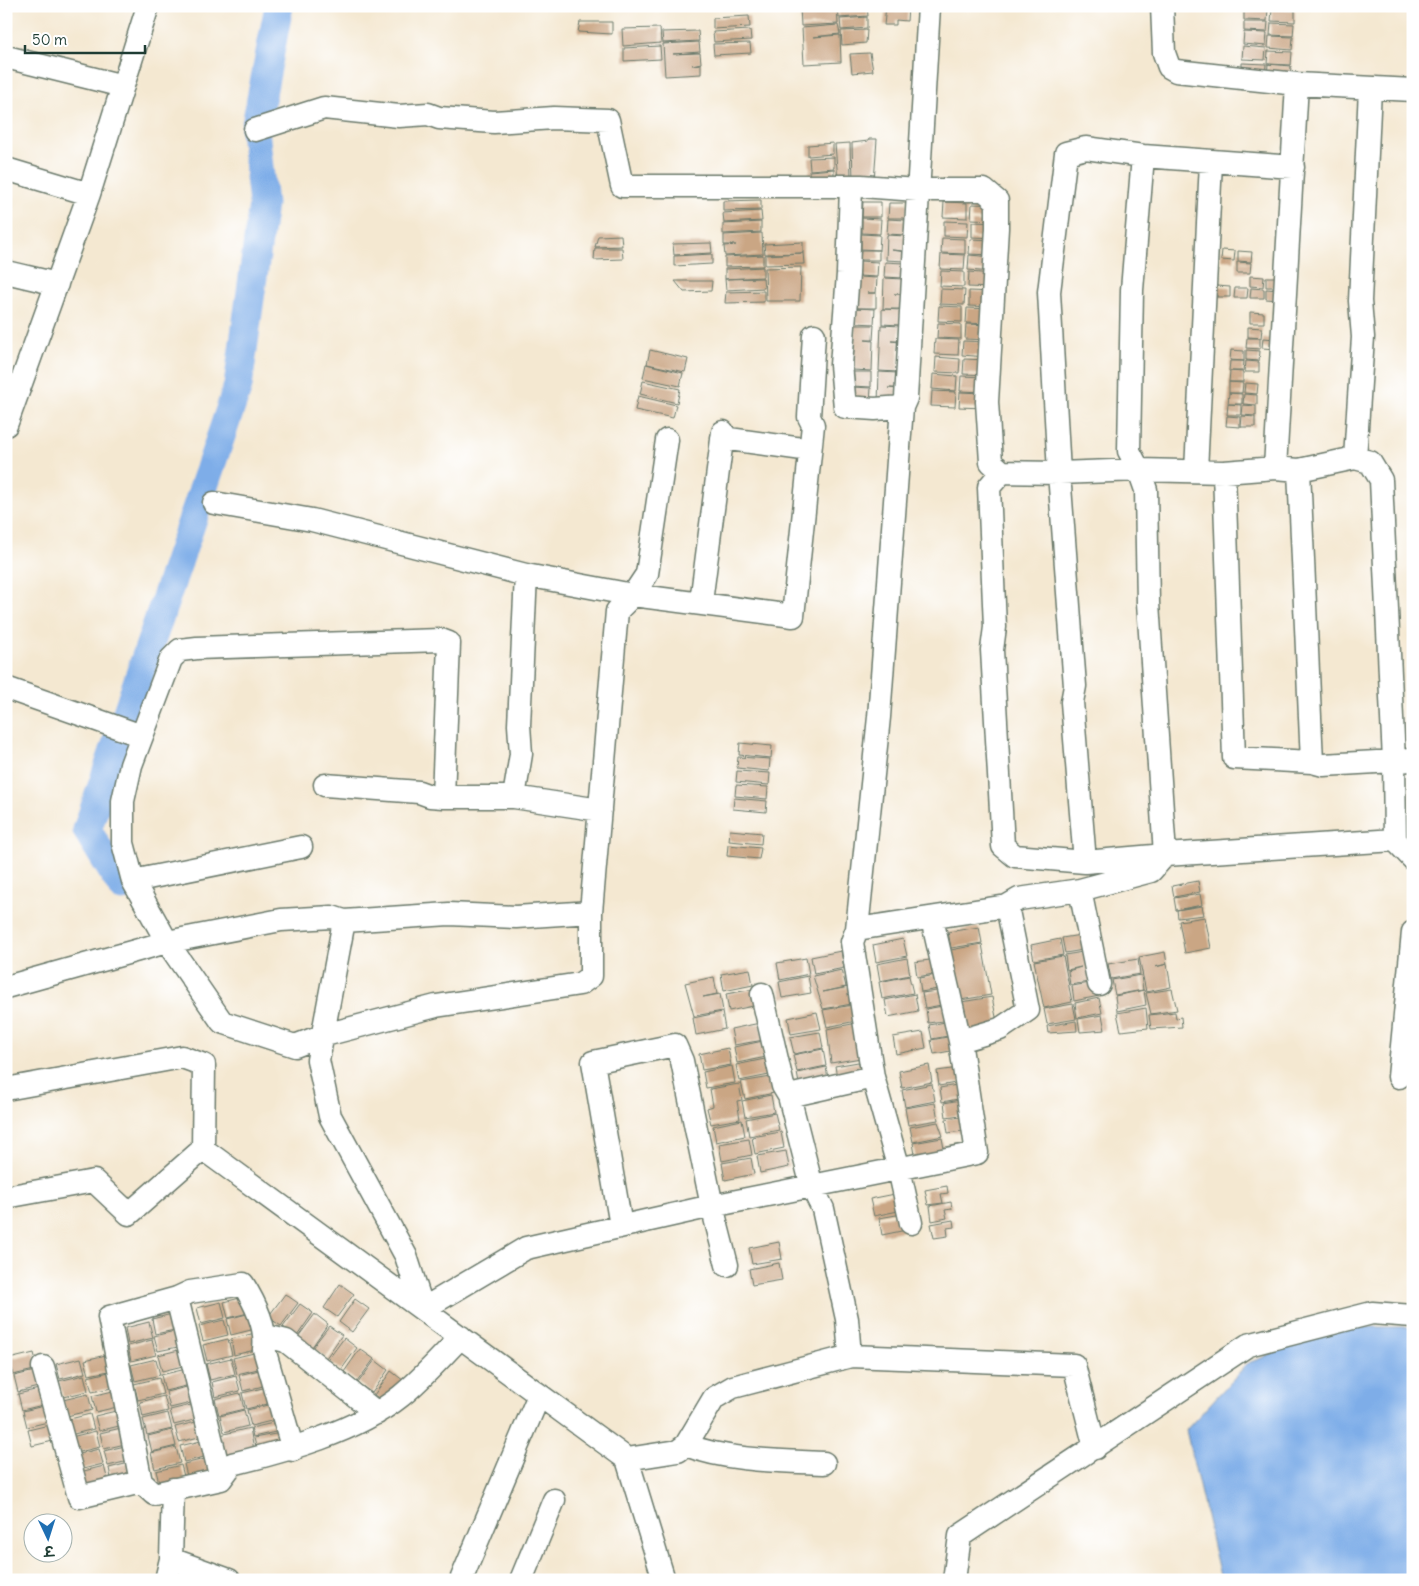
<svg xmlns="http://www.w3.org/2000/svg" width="1419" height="1586" font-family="Delius,'Playpen Sans Deva',sans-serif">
  <rect width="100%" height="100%" fill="#fff"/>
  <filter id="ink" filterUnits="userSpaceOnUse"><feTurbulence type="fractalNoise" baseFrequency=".02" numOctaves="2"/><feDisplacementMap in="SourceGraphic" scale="10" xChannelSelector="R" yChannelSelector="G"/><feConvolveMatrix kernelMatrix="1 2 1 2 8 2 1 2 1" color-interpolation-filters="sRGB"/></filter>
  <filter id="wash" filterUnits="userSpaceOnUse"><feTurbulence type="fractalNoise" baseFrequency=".0096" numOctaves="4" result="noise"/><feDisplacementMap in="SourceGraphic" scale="20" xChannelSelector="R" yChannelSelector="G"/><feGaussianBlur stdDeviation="1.12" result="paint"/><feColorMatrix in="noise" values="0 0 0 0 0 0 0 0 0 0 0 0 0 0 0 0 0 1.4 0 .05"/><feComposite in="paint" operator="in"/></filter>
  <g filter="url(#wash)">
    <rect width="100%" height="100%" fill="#f4e8d1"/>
    <path fill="#7eade8" stroke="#4e758e" d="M1345 1327H1413V1580H1221L1186 1430 1248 1363Z"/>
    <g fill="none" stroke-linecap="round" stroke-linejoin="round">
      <path stroke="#7eade8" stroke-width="29" d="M122 887 87 830 238 386 263 204 255 130 279 6"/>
    </g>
    <g id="blocks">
      <path fill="#caa684" d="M800 6H837L838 24 801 26Z
        M838 6H867L868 16 839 18Z
        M886 6H908L907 21 896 20V25H884Z
        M1244 7 1268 9 1267 21 1244 20Z
        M1272 9 1295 10V22L1271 21Z
        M749 16 750 27 713 29V18Z
        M867 17V28L841 30 840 19Z
        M580 22H612V34L578 32Z
        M1244 22H1268L1267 32 1244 31Z
        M1271 23 1294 24 1293 36 1270 35Z
        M838 25 840 34 813 37 840 35 841 62 804 64 802 28Z
        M660 28 661 43 623 46 622 29Z
        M750 30 751 40 714 42 713 32Z
        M867 30 866 43 842 45 841 31Z
        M698 31 699 41 663 43 662 32Z
        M1244 32 1267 33 1266 46 1243 44Z
        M1269 36 1293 37 1292 50 1268 48Z
        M699 42 700 52 673 54 700 53 701 63 692 65 701 64V74L665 76 663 44Z
        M750 43 751 53 714 55 713 44Z
        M660 46 661 59 624 61V48Z
        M1243 46 1266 48 1265 60 1242 59Z
        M1268 51 1292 52 1291 65 1267 64Z
        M870 53 873 71 852 73 850 54Z
        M1242 63 1266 64 1265 77 1242 75Z
        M1268 64 1291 66 1290 78 1267 77Z
        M869 139H877L874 182 853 181 852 143 868 141Z
        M833 143V154L808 156V145Z
        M850 143 851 180 838 181 835 144Z
        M834 157V168L810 170 809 158Z
        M834 169V180L810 182 809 171Z
        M761 200V210L723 211V201Z
        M863 202H881V217H862Z
        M944 202 967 203V218L943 217Z
        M889 203H907V218H888Z
        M972 204 996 205 995 220 971 219Z
        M761 211 762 221 724 223 723 213Z
        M862 218 881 219 880 234 862 233Z
        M888 219 906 220V235L887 234Z
        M944 221 968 222 967 237 944 236Z
        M761 222V232L723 234V224Z
        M972 222 996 223 995 238 972 237Z
        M762 233 763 254 725 256 724 246 736 245H724V235Z
        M861 234 880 235 879 250 861 249Z
        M621 235 622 246 595 247 598 236Z
        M887 235 906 236 905 251 892 250 905 252 904 261 886 260Z
        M942 238 965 239V254L941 253Z
        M970 239 994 240 993 255 969 254Z
        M803 242V253L765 254 764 244Z
        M711 243 712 253 674 255 673 244Z
        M595 248H622L623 259 594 260Z
        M861 250H879V260H860Z
        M1222 250 1235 251 1234 261 1221 260Z
        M1238 251 1252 252 1251 262 1238 261Z
        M803 253 804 264 765 265V255Z
        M712 254V264L674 266V256Z
        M941 254 965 255 964 270 940 269Z
        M763 255V266L725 267V257Z
        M969 255 993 257 992 272 968 270Z
        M859 261 878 262 877 277 858 276Z
        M885 262 903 263V278L884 277Z
        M1237 262 1251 263 1250 273H1237Z
        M763 267V277L725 279V269Z
        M801 267 800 301H766L765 268Z
        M941 271 964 272V287L940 286Z
        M969 272 992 274V288L968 287Z
        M1250 276 1264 277 1263 287 1250 286Z
        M858 277 877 278 876 293H867H876V308H857Z
        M1266 277H1280L1279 287H1266Z
        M763 278 764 288 726 290 725 279Z
        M884 278 903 279 902 294H894H902L901 309H883Z
        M675 281H712L711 291 684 292Z
        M1217 286 1230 287V297H1217Z
        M1235 288H1248L1247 298H1234Z
        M1251 288 1264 289V298H1250Z
        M941 289 965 290 964 305 940 304Z
        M1266 289 1280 290 1279 300 1266 299Z
        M764 291V302L725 303 726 292Z
        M969 291 993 292 992 307 969 306Z
        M939 306 962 307V322L938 321Z
        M856 308 875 309 874 324 856 323Z
        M967 308 990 309V324L966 323Z
        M882 309 901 310 900 325 882 324Z
        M1250 312 1264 313V323H1250Z
        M938 323 961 324V339L937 338Z
        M966 324 990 325 989 340 965 339Z
        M855 325H874L873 340H865L873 341 872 371 853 370Z
        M881 325 900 326 899 341H891L899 342 898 372 879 371Z
        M1248 327 1262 328 1261 338 1248 337Z
        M1247 338H1260V349L1246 348Z
        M1263 338 1276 339V349L1262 348Z
        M935 339 959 340 958 355 934 354Z
        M963 341 987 342 986 357 962 355Z
        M650 350 688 359 685 372 647 364Z
        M1231 350 1244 351V361L1230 360Z
        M1246 350 1260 351 1259 361 1246 360Z
        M936 357 960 359 959 373 935 372Z
        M964 359 987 360V375L963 374Z
        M1230 361H1244L1243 371H1229Z
        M1246 361 1259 362V372H1245Z
        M646 364 683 373 680 386 643 378Z
        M1230 371 1243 372V382H1229Z
        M853 372H871V387L852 386Z
        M879 372 897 373V388H888L897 389 896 404 878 403Z
        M933 374 957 376 956 391 932 389Z
        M961 376 985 377 984 392 960 391Z
        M643 381 680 389 677 403 640 394Z
        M1229 382 1243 383 1242 393H1229Z
        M1245 383 1258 384 1257 394 1244 393Z
        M852 387 871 388 870 403 852 402Z
        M932 391 956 392 955 407 931 406Z
        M960 392 984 393 983 408 959 407Z
        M1229 393 1242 394V404H1228Z
        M1244 394 1257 395V405L1243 404Z
        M638 396 676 405 673 418 635 410Z
        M1228 404 1241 405V415H1227Z
        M1243 405 1256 406V416L1242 415Z
        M1227 416 1240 417V427L1226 426Z
        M1242 416 1255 417V427H1241Z
        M740 743 772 746 771 758 739 755Z
        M738 757 770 759 769 771 737 768Z
        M737 771 770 773 769 785 736 782Z
        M736 785 768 787 767 799 735 796Z
        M734 798 767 801 766 812 733 809Z
        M730 830 762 833 761 844 729 841Z
        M728 845 761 848 759 859 727 856Z
        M1198 881 1200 892 1174 897 1172 886Z
        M1200 894 1202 905 1176 910 1174 898Z
        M1202 906 1204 915 1178 918 1177 910Z
        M1205 917 1211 948 1185 953 1179 921Z
        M979 927 982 943 951 948 948 932Z
        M1087 934 1089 949 1065 953 1062 938Z
        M903 939 907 956 876 962 873 945Z
        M1060 939 1063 955 1034 960 1031 945Z
        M982 944 991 995 960 1000 951 950Z
        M841 951 844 968 814 974 811 957Z
        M1089 951 1095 981 1070 985 1068 971 1081 967 1067 970 1065 955Z
        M1165 952 1167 964 1155 967 1167 964 1171 987 1146 992 1139 957Z
        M1063 956 1072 1002 1044 1008 1034 961Z
        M806 958 809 974 780 980 777 963Z
        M907 958 910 975 880 981 877 964Z
        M937 959 939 973 917 977 915 962Z
        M1138 959 1140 974 1111 979 1108 964Z
        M750 969 753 985 724 991 721 974Z
        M842 970 846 987 823 992 849 987 852 1004 823 1009 813 976Z
        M941 974 943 988 921 992 919 978Z
        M1141 975 1143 990 1115 995 1112 980Z
        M808 976 811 993 782 998 779 982Z
        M909 976 913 993 882 999 879 982Z
        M714 977 717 994 703 997 720 994 723 1011 694 1016 685 983Z
        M1096 982 1099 996 1074 1001 1072 986Z
        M755 989 758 1005 729 1011 726 994Z
        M1172 989 1177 1010 1151 1014 1146 993Z
        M944 990 947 1004 925 1008 922 993Z
        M1144 990 1146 1005 1117 1011 1115 996Z
        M915 994 918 1011 888 1017 885 1000Z
        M992 997 998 1027 968 1035 961 1002Z
        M1099 998 1102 1013 1077 1018 1075 1003Z
        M1073 1004 1076 1019 1047 1024 1044 1009Z
        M853 1005 856 1021 827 1027 823 1010Z
        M948 1005 950 1020 928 1023 926 1009Z
        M1146 1008 1148 1028 1121 1031 1117 1013Z
        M722 1012 725 1029 696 1035 693 1018Z
        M817 1012 821 1029 791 1034 788 1018Z
        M1175 1012 1176 1018 1181 1017 1182 1027 1151 1029 1149 1015Z
        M1102 1015 1105 1030 1080 1032 1078 1019Z
        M951 1021 953 1035 932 1039 929 1025Z
        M1076 1021 1077 1031 1048 1033 1047 1026Z
        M760 1023 764 1040 734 1045 731 1029Z
        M857 1023 861 1058 831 1063 827 1029Z
        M820 1032 823 1048 794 1054 790 1037Z
        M923 1032 926 1048 896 1054 893 1037Z
        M953 1036 956 1050 934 1054 931 1040Z
        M763 1041 766 1057 737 1063 734 1047Z
        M728 1048 731 1065 702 1070 699 1054Z
        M823 1049 826 1066 797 1072 793 1055Z
        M765 1059 769 1075 739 1081 736 1065Z
        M864 1061 867 1077 838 1083 835 1066Z
        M929 1065 932 1082 902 1088 899 1071Z
        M732 1066 735 1083 706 1088 703 1072Z
        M826 1067 829 1084 800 1089 797 1073Z
        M959 1068 961 1082 939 1086 937 1071Z
        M771 1077 774 1093 745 1099 741 1082Z
        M739 1084 742 1100 737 1101 740 1119 711 1124 707 1108 713 1106 710 1089Z
        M932 1084 935 1101 905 1107 902 1090Z
        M962 1084 964 1098 942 1102 940 1088Z
        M771 1095 774 1112 745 1117 742 1101Z
        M965 1099 968 1114 946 1117 944 1103Z
        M935 1103 938 1120 908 1125 905 1108Z
        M775 1113 779 1130 749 1136 746 1119Z
        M968 1116 970 1130 948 1133 946 1119Z
        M742 1120 745 1136 716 1142 713 1126Z
        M938 1122 943 1136 913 1142 910 1127Z
        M781 1132 784 1148 755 1154 752 1137Z
        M942 1138 945 1154 916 1160 913 1143Z
        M749 1139 752 1155 722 1161 719 1144Z
        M786 1151 789 1167 760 1173 757 1156Z
        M751 1158 754 1174 725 1180 722 1163Z
        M947 1186 948 1193 941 1194 943 1203 928 1205 925 1190Z
        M900 1193 903 1210 874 1216 870 1199Z
        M951 1202 952 1209 945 1210 947 1218 932 1221 930 1206Z
        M908 1213 911 1229 882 1235 879 1218Z
        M953 1220 954 1227 947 1228 948 1236 934 1238 931 1224Z
        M779 1242 782 1259 752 1264 749 1248Z
        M779 1263 782 1280 752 1285 749 1269Z
        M340 1284 354 1294 337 1317 324 1308Z
        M285 1294 298 1303 281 1326 268 1317Z
        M248 1296 252 1312 228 1318 224 1302Z
        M355 1299 369 1309 352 1332 339 1322Z
        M221 1302 225 1318 201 1324 197 1308Z
        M300 1304 313 1313 297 1336 283 1327Z
        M176 1313 180 1329 155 1334 152 1319Z
        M251 1313 255 1329 231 1335 227 1319Z
        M315 1314 328 1324 312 1347 298 1337Z
        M224 1320 228 1335 203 1341 199 1326Z
        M149 1322 153 1338 128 1344 125 1328Z
        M329 1326 342 1335 326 1358 312 1348Z
        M179 1330 183 1346 158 1351 154 1336Z
        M255 1333 259 1349 234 1355 231 1339Z
        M344 1338 357 1348 341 1370 327 1361Z
        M228 1339 232 1355 207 1361 203 1345Z
        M152 1340 156 1355 131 1361 128 1346Z
        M183 1349 187 1365 162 1371 158 1355Z
        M360 1349 374 1359 357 1382 344 1372Z
        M258 1352 262 1368 237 1374 233 1358Z
        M34 1353 38 1369 13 1375 9 1359Z
        M110 1354 114 1370 89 1375 85 1360Z
        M81 1358 85 1373 60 1379 56 1364Z
        M231 1358 235 1374 210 1380 206 1364Z
        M156 1359 160 1375 135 1381 131 1365Z
        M375 1360 388 1370 372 1393 358 1383Z
        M186 1369 190 1385 165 1391 161 1375Z
        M263 1369 267 1385 243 1391 239 1375Z
        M39 1370 42 1386 18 1392 14 1376Z
        M113 1371 117 1387 92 1392 88 1377Z
        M391 1371 404 1381 388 1404 374 1395Z
        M84 1375 88 1391 63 1397 59 1381Z
        M236 1376 240 1391 215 1397 212 1382Z
        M159 1378 163 1394 138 1400 134 1384Z
        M191 1386 195 1402 170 1408 166 1392Z
        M267 1387 271 1403 246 1409 242 1393Z
        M43 1388 47 1404 22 1410 18 1394Z
        M117 1390 121 1406 96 1412 92 1396Z
        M240 1393 244 1409 219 1415 215 1399Z
        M88 1394 92 1410 67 1416 63 1400Z
        M164 1396 168 1411 143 1417 140 1402Z
        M195 1404 198 1419 174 1425 170 1410Z
        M272 1404 275 1420 251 1426 247 1410Z
        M48 1405 52 1421 27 1427 23 1411Z
        M120 1410 123 1425 99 1431 95 1416Z
        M244 1410 248 1426 224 1432 220 1416Z
        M168 1413 172 1429 147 1435 143 1419Z
        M90 1414 94 1429 70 1435 66 1420Z
        M200 1421 203 1436 179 1442 175 1427Z
        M278 1422 280 1431 253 1437 251 1428Z
        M53 1424 57 1440 32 1446 28 1430Z
        M125 1427 129 1443 104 1449 100 1433Z
        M250 1428 255 1456 224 1461 220 1435Z
        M172 1430 176 1446 152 1452 148 1436Z
        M96 1431 100 1447 75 1453 71 1437Z
        M281 1433 285 1445 258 1455 254 1438Z
        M205 1440 208 1456 184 1462 180 1446Z
        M129 1445 132 1460 108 1466 104 1451Z
        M176 1447 180 1463 155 1469 151 1453Z
        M99 1449 103 1464 79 1470 75 1455Z
        M209 1458 212 1474 188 1480 184 1464Z
        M133 1462 137 1477 112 1483 109 1468Z
        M181 1465 185 1480 160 1486 156 1471Z
        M104 1466 108 1481 83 1487 80 1472Z"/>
    </g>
  </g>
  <g filter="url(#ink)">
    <use href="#blocks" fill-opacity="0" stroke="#6a796b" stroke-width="1"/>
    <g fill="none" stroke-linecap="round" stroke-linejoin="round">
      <g stroke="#6a796b" stroke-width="25">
        <path id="minor" d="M1162 6 1164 53 1169 67 1176 71 1297 84 1413 90
          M6 57 123 86
          M255 130 324 108 399 116 428 114 439 118 494 122 554 118 608 120 622 186H861L917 190H984L997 201V228L987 402 991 462 1002 472 1059 473 1139 470 1224 472 1275 468 1299 470 1355 458 1370 462 1381 480 1394 761 1395 840 1165 855 1085 862 1072 702 1075 686 1059 473 1049 292 1066 153 1086 148 1143 156 1293 167
          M6 169 89 194
          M851 187 848 274 841 365 845 407 875 409 902 407
          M6 272 57 284
          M6 425 89 194 148 6
          M722 438 810 450
          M1355 458 1363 337 1360 301 1370 89
          M1275 468 1297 84
          M1299 470 1312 762
          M1196 471 1211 162
          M1002 472 989 487 995 627 992 650 1003 846 1015 856 1085 862
          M1224 472 1234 758 1312 762 1323 765 1413 760
          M214 503 312 520 526 575 633 595 793 616 813 425 809 417 814 335
          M701 602 723 432
          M6 688 142 736
          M325 785 419 792 430 796 443 797 449 643 441 640 197 648 180 650 171 659 131 765 123 801V843L133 881 167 942 222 1022 295 1046 321 1036 436 1006 580 984 591 976V912L617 611 633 595 647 574 667 440
          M443 797H514L600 810
          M514 797 521 754 519 725 526 575
          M1395 840 1413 859
          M133 881 301 847
          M1080 890 1099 984
          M344 921 318 1060 330 1116 406 1256 423 1309 526 1248 712 1206 977 1153 960 1041 932 919
          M857 929 1007 906 1019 899 1080 890 1151 871 1165 855 1148 603 1146 490 1139 470 1129 451 1132 290 1143 156
          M6 987 167 942 281 920 332 917 344 921 449 914 516 917 591 912
          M762 994 783 1086 789 1096 812 1187 823 1209 847 1319 849 1344
          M960 1041 1000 1029 1028 1010 1007 906
          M1399 1077 1413 932
          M6 1089 182 1057 204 1065 203 1149
          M789 1096 873 1077
          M6 1197 94 1181 129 1214 203 1149 627 1459 664 1580
          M911 1223 899 1169 873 1077 852 942 857 929 879 717 902 407 906 398 929 6
          M621 1226 593 1062 675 1045 682 1061 712 1206 727 1265
          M177 1298 221 1479
          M266 1336 286 1341 377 1413
          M43 1367 79 1497 141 1482 154 1494 221 1479 232 1464C286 1451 356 1432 401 1396 422 1379 441 1357 461 1337
          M686 1445C727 1461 781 1461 824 1463
          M627 1459 678 1451 686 1445 714 1398 733 1387 851 1356 1074 1365 1095 1448
          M141 1482 109 1317 177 1298 190 1292 243 1284C255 1303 267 1327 264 1349L293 1450
          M171 1559 173 1489
          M166 1580 171 1559 229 1580
          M461 1580 539 1395
          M521 1580 554 1500
          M954 1580 960 1536 1248 1345 1372 1313 1413 1316"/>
      </g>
      <use href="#minor" stroke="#fff" stroke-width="22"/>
    </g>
  </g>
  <rect width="1419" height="1586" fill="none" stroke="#fff" stroke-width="25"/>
  <g transform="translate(48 1538) rotate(176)"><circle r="24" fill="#ffffff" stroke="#a5b1ae"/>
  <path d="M0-4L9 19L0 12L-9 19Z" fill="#1f6fb2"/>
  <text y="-8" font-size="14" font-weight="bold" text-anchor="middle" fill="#1f3d34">उ</text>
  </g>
  <path d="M25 45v8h120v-8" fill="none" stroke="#1f3d34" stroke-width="2.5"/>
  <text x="32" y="45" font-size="15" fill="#1f3d34" stroke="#ffffff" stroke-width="4" paint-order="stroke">50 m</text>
</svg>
